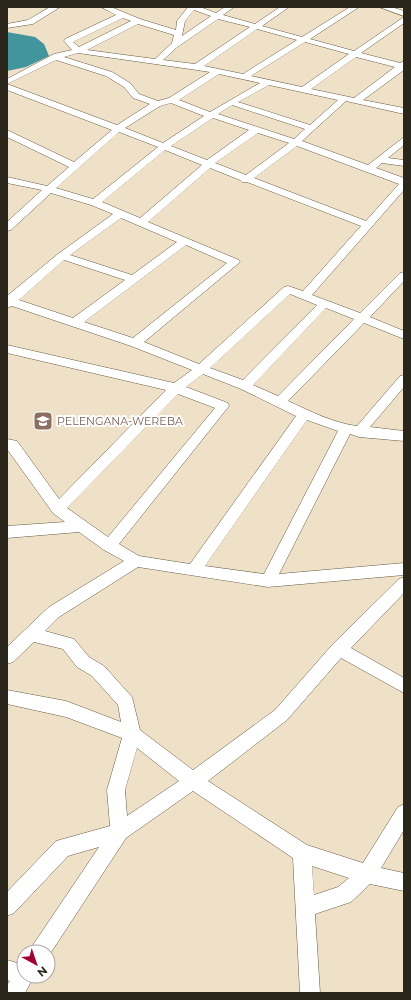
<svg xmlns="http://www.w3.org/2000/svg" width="411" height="1000" font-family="Montserrat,sans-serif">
  <rect width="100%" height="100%" fill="#efe1c7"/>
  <path fill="#42959c" d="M7 32 35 37 44 44 49 56 26 67 7 71Z"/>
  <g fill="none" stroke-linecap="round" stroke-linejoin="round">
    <g stroke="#655a43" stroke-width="1">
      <path id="minor" d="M50 7H60L33 24 7 28V24L28 20Z
        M101 7H111L140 19 176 30 177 21 188 7H200L216 13 225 7H234L223 15 255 24 280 7H289L262 26 302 37 350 7H359L310 39 354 51 404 17V23L361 53 400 63 404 61V70L363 100 404 108V114L346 101 302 141 368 165 404 137V145L388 158 404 160V166L382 163 376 168 404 178V190L312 295 360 313 400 273 404 272V281L370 317 404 331V339L364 323 288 401C310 411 333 423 357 426L400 376 404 375V387L370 427 404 431V441L359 437 350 434 279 574 404 563V575L268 587 138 567 59 617 45 631 74 639 89 657 104 666 132 697 140 730 193 770 275 710 333 644 399 579 404 577V593L351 648 404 678V693L341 658 287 720 208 781 307 845 363 863 398 807 404 804V830L381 868 404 873V891L370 884 351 902 315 914 320 993H300L293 858 193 791 126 838 48 957V952H30L33 945 99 847 68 856 14 913 7 916V892L56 841 110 826 107 790 122 738 66 717 7 704V690L66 701 121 722 118 705 92 676 77 667 63 649 34 642 13 662 7 664V647L49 607 124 561 104 550 79 532 7 538V526L65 522 53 513 7 449V439L17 441 59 499 166 390 7 353V345L174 383 192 370 131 346 12 306 7 308V296L58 254 113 214 91 205 51 193 11 230 7 231V222L42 190 7 183V177L47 186 69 167 7 137V130L74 162 112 130 7 90V79L54 54 72 50 64 41 65 39 116 15ZM194 10 211 16 182 36 185 21ZM123 18 131 21 79 47 73 42ZM218 19 250 27 195 64 163 60 176 48ZM138 24 174 35 172 43 155 59 87 50ZM257 29 297 40 243 74 204 66ZM305 42 349 54 302 87 251 76ZM78 53 197 70 210 72 169 98 158 101 139 94 130 83 112 72 64 57ZM356 57 395 67 354 98 311 89ZM56 60 106 76 124 87 133 98 150 104 117 125 7 84ZM219 74 260 83 210 112 179 100ZM269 85 338 100 310 125 238 102ZM171 103 204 116 163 143 125 128 160 106ZM232 105 305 129 294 139 218 114ZM213 118 249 130 207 160 171 146ZM119 132 158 147 93 199 56 188ZM258 133 289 143 246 175 215 163ZM297 146 399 184 366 221 254 178ZM165 150 202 165 140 218 102 202ZM210 168 240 180 242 182H247L361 226 303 291 288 286 284 287 199 364 144 342 240 262 239 260 148 222ZM121 218 177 242 132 275 70 255ZM186 245 227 263 133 338 84 322ZM64 260 125 280 73 318 19 300ZM290 294 317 305 243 380 210 368ZM326 308 354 319 278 396 253 385ZM203 374 241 389 296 416 190 564 139 556 119 544 229 406 228 403 186 387ZM178 394 215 408 108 537 67 508ZM307 420 338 431 264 574 205 566ZM137 748 179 781 127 816 125 790ZM312 866 349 878 338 887 314 895Z
        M379 7H391L404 11V16Z
        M7 960 24 965V976H34L25 993H7V985L10 981 7 980Z"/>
    </g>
    <use href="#minor" fill="#fff" fill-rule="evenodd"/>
  </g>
  <defs>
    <g id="school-square" transform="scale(1)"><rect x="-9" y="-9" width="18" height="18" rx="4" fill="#8d6e63" stroke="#fff"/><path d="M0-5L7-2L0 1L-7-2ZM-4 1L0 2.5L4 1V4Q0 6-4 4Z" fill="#fff"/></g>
  </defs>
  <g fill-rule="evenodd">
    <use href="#school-square" x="43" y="421"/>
  </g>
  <g text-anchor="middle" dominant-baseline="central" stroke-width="4" stroke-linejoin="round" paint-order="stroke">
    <g font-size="11" fill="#785e54" stroke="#fff" text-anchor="start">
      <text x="57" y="421">PELENGANA-WEREBA</text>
    </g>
  </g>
  <rect width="411" height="1000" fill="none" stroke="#2b261c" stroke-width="16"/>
  <g transform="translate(36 964) rotate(140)"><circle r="19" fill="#ffffff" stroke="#aaa8a4"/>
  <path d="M0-3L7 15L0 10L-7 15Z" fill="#a20234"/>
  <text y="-6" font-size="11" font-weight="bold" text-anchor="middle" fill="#2b261c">N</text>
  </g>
</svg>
